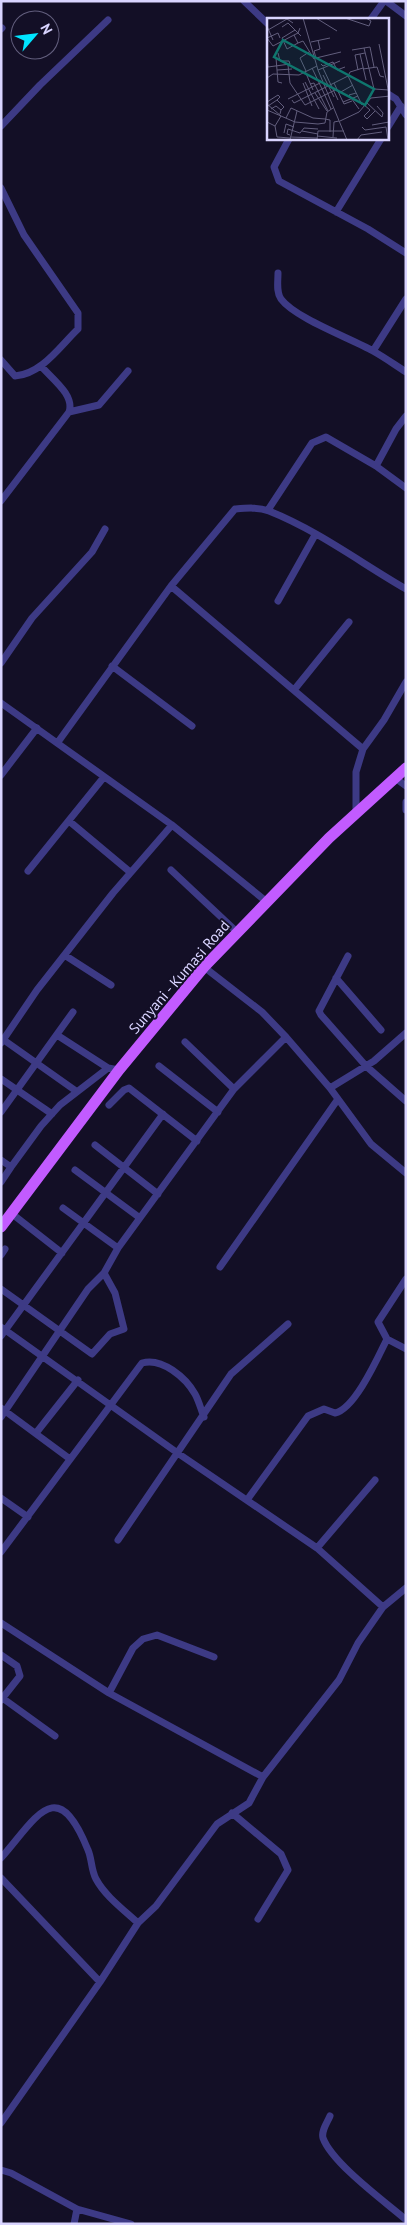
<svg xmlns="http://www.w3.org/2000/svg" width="407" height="2225" font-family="'PT Sans',sans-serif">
  <rect width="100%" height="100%" fill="#130f26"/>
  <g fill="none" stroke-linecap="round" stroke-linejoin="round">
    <path stroke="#3d3a85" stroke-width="7" d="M244 1 268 24
      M386 1 406 16
      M371 19 384 1
      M1 29 2 28
      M388 94 396 99 406 115
      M1 126 40 85 108 20
      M388 127 401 106
      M289 139 274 167 279 181 368 229 406 253
      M1 188 24 235 78 313V329C60 346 42 374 15 376L1 360
      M336 212 381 139
      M278 273C278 282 276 292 281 299 295 318 350 338 373 351 384 357 395 365 406 372
      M373 351 406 299
      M69 412 99 405 128 371
      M406 416 396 429 376 466 406 488
      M1 501 69 412C75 395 52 379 41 366
      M268 510 312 443 326 437 376 466
      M171 586 363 749
      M278 601 315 535
      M1 663 32 618 92 552 105 529
      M112 666 192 726
      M294 690 349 622
      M1 703 172 825 267 902
      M58 742 171 586 235 509C247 508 258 507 269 511 317 530 361 563 406 589
      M1 775 37 728
      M395 778 406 786
      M406 802V810
      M356 813V772L363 749 384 720 406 682
      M69 821 130 872
      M171 870 237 932
      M28 871 104 777
      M66 956 111 985
      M348 956 319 1011 321 1015 366 1066 406 1101
      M336 978 381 1030
      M57 1035 108 1068
      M286 1037 330 1088 371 1144 406 1173
      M1 1038 76 1091
      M185 1042 234 1089
      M1 1043 37 990 113 893 172 825
      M159 1066 218 1112
      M1 1079 52 1114
      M330 1088 374 1061 406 1033
      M109 1105 124 1090 129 1088 197 1141
      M1 1112 73 1012
      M95 1145 158 1194
      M1 1160 11 1167 41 1126 60 1105 108 1068 119 1070
      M75 1170 140 1218
      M1 1182 11 1167
      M63 1208 118 1248
      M11 1213 62 1253
      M1 1255 5 1249
      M220 1267 338 1099
      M406 1279 378 1322 387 1339 406 1349
      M1 1289 92 1354 110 1334 124 1329 115 1293 104 1273
      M1 1327 179 1454 317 1548 383 1607
      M1 1336 163 1114
      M1 1408 70 1459
      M1 1417 88 1289 104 1273 118 1248 234 1089 286 1037 262 1012 204 967
      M36 1433 78 1380
      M1 1498 28 1517
      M247 1500 308 1416 324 1409 335 1413C355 1409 378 1357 387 1339
      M118 1540 231 1374 288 1324
      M317 1548 375 1480
      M1 1552 142 1363C162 1357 186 1378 195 1394 199 1401 201 1410 204 1417
      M1 1623 109 1693 263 1777
      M1 1655 17 1666 20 1676 1 1700
      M109 1693 133 1648 143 1639 157 1635 214 1657
      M1 1697 55 1736
      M232 1813 281 1854 288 1870 258 1919
      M1 1858C37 1817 57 1773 88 1850 92 1859 91 1870 96 1879 105 1896 124 1910 138 1923
      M1 1878 100 1982
      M330 2116C327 2123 321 2131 323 2138 332 2163 384 2201 405 2219
      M1 2123 100 1982 138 1923 156 1906 217 1824 249 1803 263 1777 339 1680 358 1643 383 1607 406 1588
      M1 2170 11 2173 77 2209 131 2224
      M74 2224 77 2209"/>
    <path stroke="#c25bff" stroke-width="11" d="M1 1227 119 1070 204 967 329 838 406 768"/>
  </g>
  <g text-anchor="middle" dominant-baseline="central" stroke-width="4" stroke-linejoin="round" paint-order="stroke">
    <g font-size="15" fill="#d9d4ff" stroke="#130f26">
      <text transform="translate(179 977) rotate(-49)">Sunyani - Kumasi Road</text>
    </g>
  </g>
  <g transform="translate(267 18)">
    <rect width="122" height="122" fill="#130f26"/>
    <path fill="none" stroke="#625e7d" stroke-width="1" d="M36 0 51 52 80 122M49 0 70 13M78 0 102 8 104 3 99 0M0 8 6 22M15 9 21 5 31 15 33 10M1 12 20 1 26 5M28 12 15 20 20 31 31 25 27 17 31 15 34 18M0 20 6 28 27 17M0 20 11 15 13 20M51 22 53 31 47 33 49 40 74 34M44 24 63 20M31 25 36 23 47 41M112 26 122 76 123 105M97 30 107 71 122 72M85 32 103 29 107 49M11 35 13 43H22L23 46M93 36 99 62M9 40 11 64 15 65M0 42 1 49 23 46M54 46 56 48 66 44 67 46M67 46 70 52 78 49M21 47 23 65 38 87 70 71M45 50 55 71M56 50 73 43M96 51 110 49 113 58 117 59M10 52 25 51M51 52 56 50 71 82M91 52 88 37 98 35M38 53 46 72M39 53 33 40 42 34M56 57 67 79M81 58 95 87M0 60 6 56 32 57 50 48M38 64 52 91M36 65 45 88M67 65 77 86 85 83M43 66 47 65 61 93M55 71 64 91M48 75 60 93M72 75 86 67M89 75 82 77 92 91M21 81 55 64M25 82 27 85 81 58 83 54 96 50M0 84 11 77 13 79 10 82M76 84 91 78M99 84 115 99 116 95 110 88M0 86 14 98 8 108M96 86 103 92 97 98 100 101 108 93M1 88 10 82 17 89 14 92M4 91 9 88 14 92 13 96M0 92 28 104 51 106 58 105 60 94 66 90M19 100 24 90 46 100 58 101M58 101 63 102V114M73 103 92 94 104 80 123 78M0 104 8 108 10 119 23 120M105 107 122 104M95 109 98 112 119 109 121 122M35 113 51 116M17 115 19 106 27 109M23 117 20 116 21 111 33 115 37 110 51 111M50 118 70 120M23 119 50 120M66 119 67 104 72 103M23 122 30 93M50 122 51 113H77M90 122 94 117 115 114"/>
    <path fill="#0f766e" fill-opacity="0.15" stroke="#0f766e" stroke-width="2.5" d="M16 22 107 71 98 87 7 39Z"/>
    <rect width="122" height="122" fill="none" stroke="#d9d4ff" stroke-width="2.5"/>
  </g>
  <rect width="407" height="2225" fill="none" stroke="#d9d4ff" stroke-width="5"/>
  <g transform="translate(35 35) rotate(62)"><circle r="24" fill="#130f26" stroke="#625e7d"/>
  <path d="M0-4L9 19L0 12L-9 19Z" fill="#00e5ff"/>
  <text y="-8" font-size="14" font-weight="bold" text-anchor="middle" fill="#d9d4ff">N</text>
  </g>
</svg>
